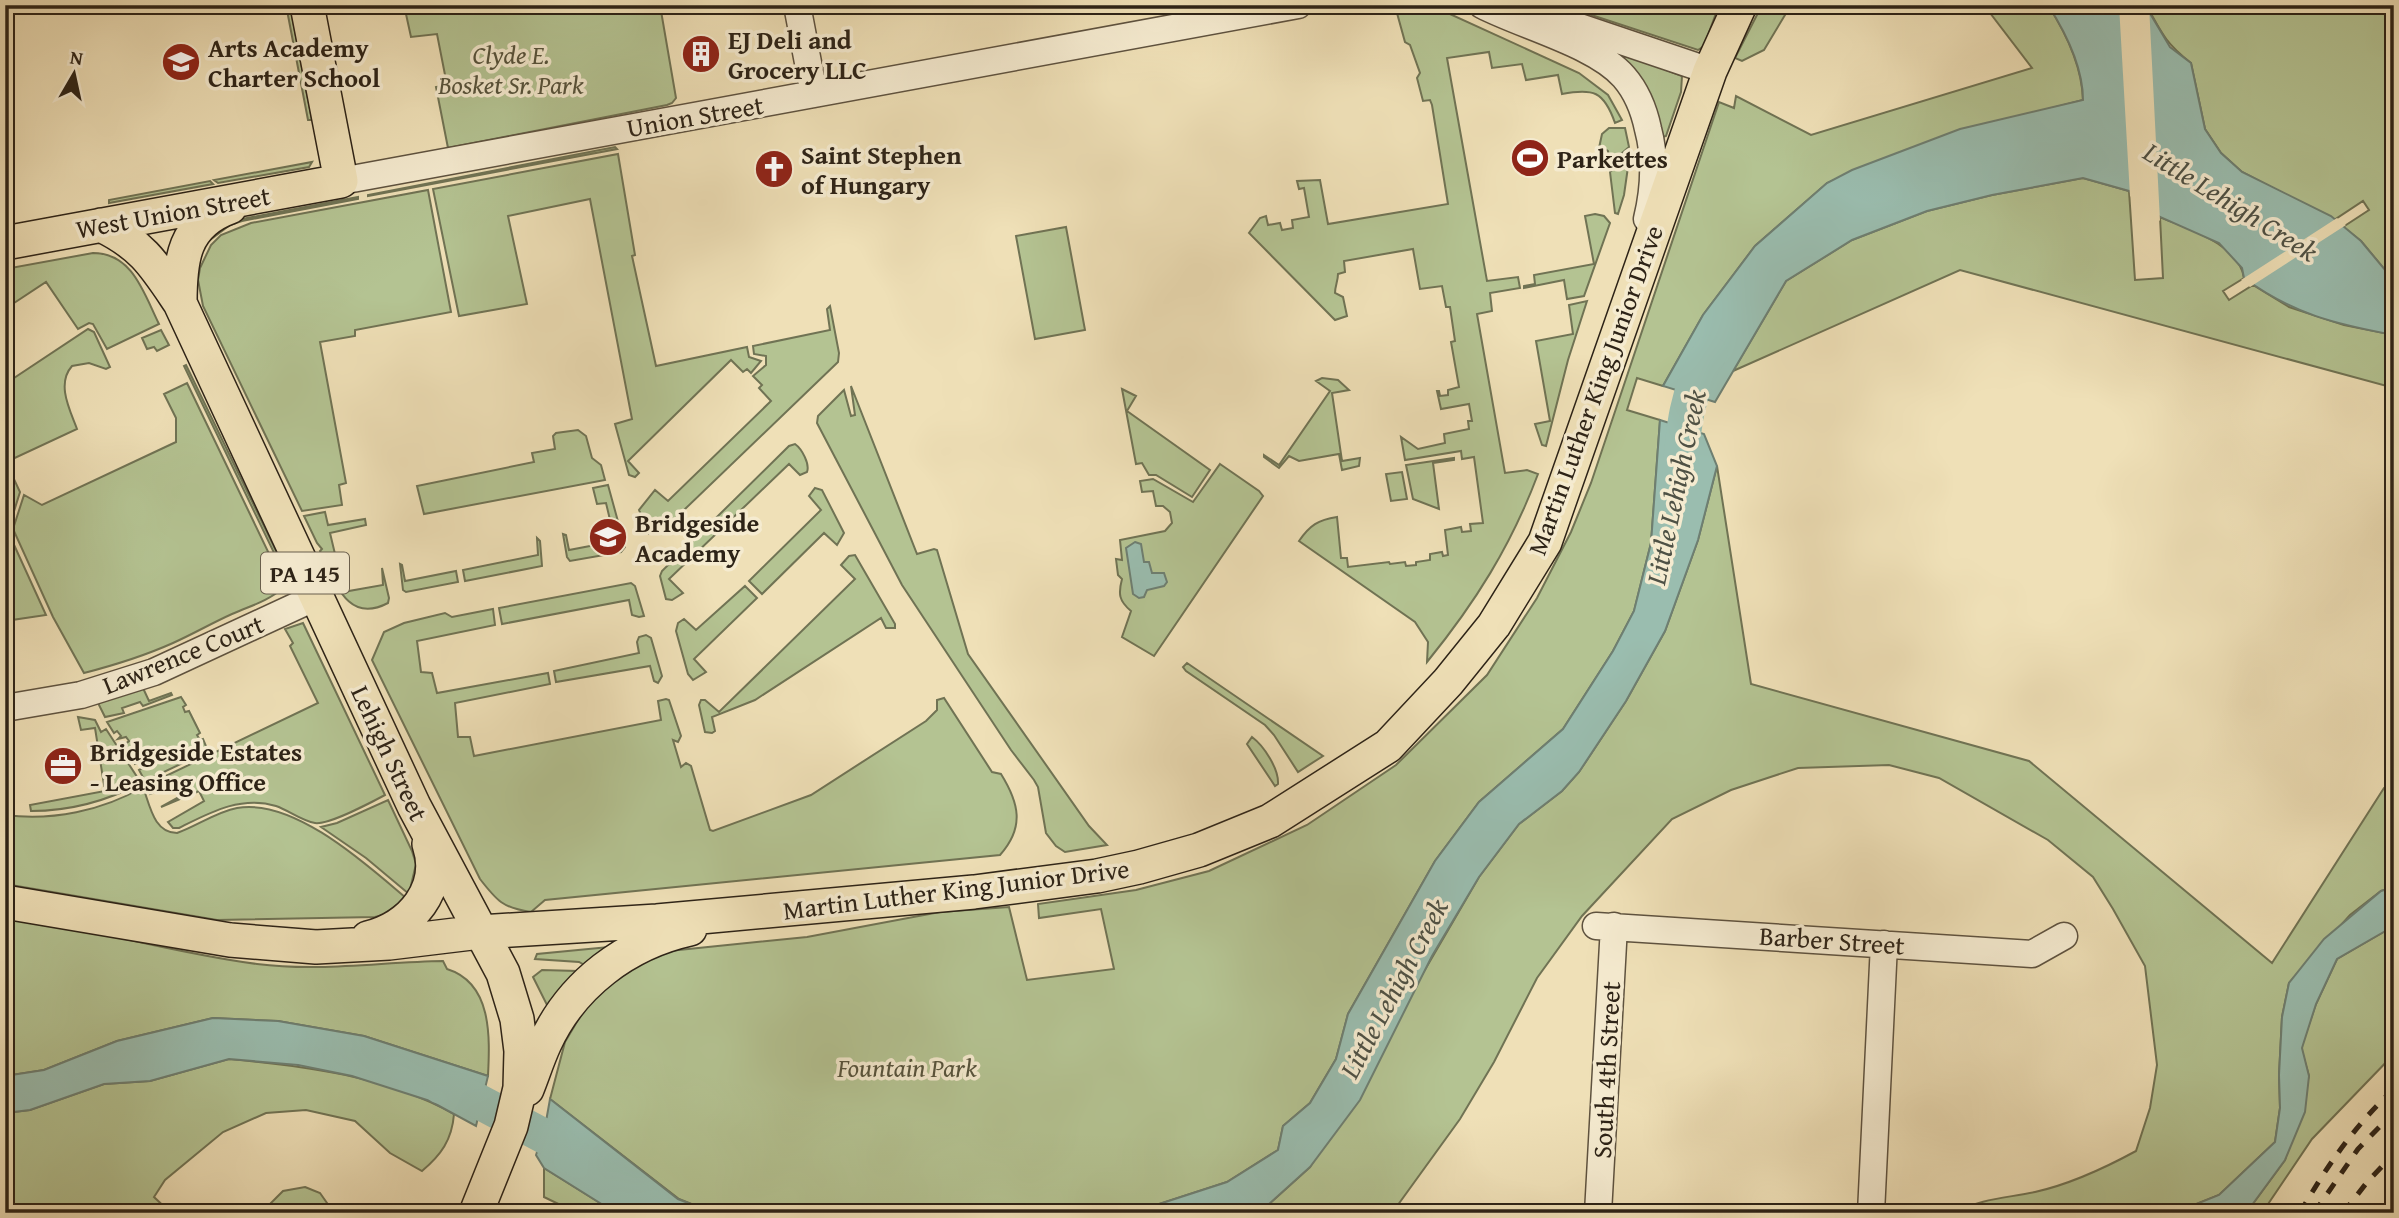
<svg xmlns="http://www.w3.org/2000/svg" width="2399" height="1218" font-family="'Gentium Book Plus',serif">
  <rect width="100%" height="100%" fill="#efe0b7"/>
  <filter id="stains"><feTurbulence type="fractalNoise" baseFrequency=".00286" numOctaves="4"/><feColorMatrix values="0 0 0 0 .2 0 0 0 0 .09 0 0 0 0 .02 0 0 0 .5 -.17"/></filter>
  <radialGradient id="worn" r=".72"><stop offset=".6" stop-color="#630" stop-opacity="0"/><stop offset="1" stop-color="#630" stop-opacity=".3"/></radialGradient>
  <path fill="#b4c392" stroke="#707354" stroke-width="2" d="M286 5H290L312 120H308Z
    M404 5H660L676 98 672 103 667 105 448 148 436 87 447 85 437 34 411 37Z
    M1561 5H1719L1704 46 1698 50Z
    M1762 5H1791L1764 50 1742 61 1735 58Z
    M1984 5H2048C2066 33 2082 66 2083 100L2033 113 1883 159 1827 183 1755 246 1703 315 1663 386 1637 378 1627 410 1660 420 1651 543 1634 611 1613 651 1563 729 1479 802 1435 861 1348 1014 1336 1059 1310 1103 1283 1126 1278 1150 1227 1182 1150 1207 1115 1213H714L679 1199 550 1099 565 1042 601 981 669 951 807 937 940 912 1009 907 1027 980 1114 969 1101 909 1039 918 1038 904 1136 890 1209 871 1307 825 1396 765 1487 675 1537 598 1571 532 1591 483 1719 102 1734 108 1736 96 1811 135 2032 68Z
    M2149 5H2394V274L2385 270 2361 241 2343 227 2369 210 2363 201 2334 220 2242 172 2221 153 2205 129 2191 63C2168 45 2163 36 2149 10Z
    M1431 8 1439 9 1579 73 1608 95 1622 120 1615 123C1604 91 1593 88 1562 94L1558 75 1526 80 1522 64 1492 68 1489 52 1447 58 1487 281 1518 277 1520 288 1490 293 1492 311 1477 314 1505 473 1527 470 1538 474C1511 546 1475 603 1427 662L1428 642 1415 622 1299 541C1310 525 1318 520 1337 517L1341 558H1347L1348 567 1389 562 1390 564 1405 562 1406 566 1416 565V562L1430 560V554L1442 552 1443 556 1448 555 1445 530 1461 527 1462 532 1471 531 1470 524 1483 523 1474 457 1462 459 1461 451 1405 460 1401 437 1418 449 1445 443 1444 434 1469 429 1468 421H1472L1469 404 1441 409 1437 391H1439L1440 396 1448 395V390L1459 387 1451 342 1455 341 1450 307H1446L1442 286 1420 289 1413 249 1344 261 1345 272 1338 274C1338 281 1335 286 1335 293L1343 297 1347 316 1335 320 1249 233 1260 218 1266 216 1268 225 1280 223 1282 230 1293 228 1292 220 1309 217 1304 188 1299 189 1297 181 1320 180 1328 224 1448 204 1432 105 1430 100 1423 101 1417 78 1420 73 1410 45 1405 42 1397 13Z
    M1621 55 1643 61 1682 76 1681 92 1666 136 1663 137 1657 114Z
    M1609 128H1625L1629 147 1608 165 1603 163 1609 157 1608 151 1601 146 1599 148 1602 134Z
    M615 147 617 149 368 196V195Z
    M1630 153 1624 195 1618 214 1615 213 1610 172Z
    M618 154 635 255 632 256 656 366 747 347 749 357 761 361 751 373 747 369 743 372 731 360 628 461 639 473 635 477 629 475 615 424 632 419 590 199 508 216 527 304 459 316 433 189Z
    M312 162 309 167 218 183 214 180Z
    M2083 178 2129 191 2135 280 2163 278 2160 217C2188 229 2239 244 2244 278L2223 291 2229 300 2253 285 2289 307 2344 325 2394 335V388L1960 270 1733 371 1786 281 1852 240 1927 211 1992 195Z
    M210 181 213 184 109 203V200Z
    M428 190 451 312 355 330V336L320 342 346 483 339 485 342 505 302 511 203 306 198 280 200 268 211 245 221 235 251 223Z
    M358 197V199L242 221 230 225 206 243C215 229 227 224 242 219Z
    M1595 214 1604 216 1610 223 1584 296 1567 299 1564 280 1524 288V286L1535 284 1534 275 1594 264 1585 216Z
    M1066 227 1085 330 1035 339 1016 236Z
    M93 253C133 253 144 294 159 324L107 349 93 324 89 323 78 329 46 282 5 309V269Z
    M1587 301 1568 360 1546 446 1542 445 1535 424 1550 421 1536 341 1573 334 1569 305Z
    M830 306 839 353 838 362 659 534H649L639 510 655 490 668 501 771 401 759 388 762 385 753 376 766 365V356L754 354 753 346 830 330 827 309Z
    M88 329 94 332 110 367 106 369 89 363 72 366C56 384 70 410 77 429L6 462 20 492 10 524 5 515V384Z
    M161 330 169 345 157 351 154 347 147 349 142 338Z
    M186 365 293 586 291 588 184 366Z
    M1322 378 1338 380 1349 390 1332 393 1342 461 1360 458 1359 466 1342 470 1339 454 1299 461 1289 456 1279 468 1264 457V455L1279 465 1330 391 1316 381Z
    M187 383 285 587C264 603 255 604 232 614 212 623 193 634 173 643 144 656 115 665 84 673L53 617 13 529 24 495 42 505 176 442V418L164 394Z
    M851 386 917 554 934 549 937 550 968 654 1089 826 1107 845 1065 852 1056 846 1046 833 1038 787 1034 780 1011 750 902 585 817 423 818 416 844 390 851 416 855 415Z
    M1122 389 1136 396 1127 411 1210 470 1192 497 1156 475H1149L1142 463 1136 464Z
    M578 430 586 436 592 458 601 465 605 480 424 514 417 486 534 462 532 453 555 449 553 436 556 433Z
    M795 444C802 449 810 464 807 472L800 475 789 464 669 579 683 593 672 600 666 599 660 576 662 571 789 446Z
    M1454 458V460L1433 463 1439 509 1413 499 1406 465Z
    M1220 464 1259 491 1263 496 1154 656 1122 637 1131 611C1119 601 1118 594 1122 579L1118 575 1116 559 1122 560 1120 540 1165 531 1172 523 1170 512 1163 506H1156L1153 491 1142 492 1140 481 1153 479 1193 502Z
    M1717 466 1751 684 2029 761 2272 963 2384 788 2394 783V887L2381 891 2350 915 2289 983 2282 1017 2279 1075 2280 1108 2275 1142 2219 1195 2174 1213H1956C1980 1198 2008 1198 2035 1192 2071 1184 2103 1169 2136 1151L2150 1108 2157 1065 2145 966 2113 909 2093 877 2048 840 1939 778 1889 765 1798 768 1731 790 1672 819 1582 916 1537 978 1494 1062 1460 1119 1392 1213H1259L1310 1167 1479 877 1519 824 1562 791 1579 772 1626 701 1665 631 1698 540Z
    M1402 472 1407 499 1391 501 1386 474Z
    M608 485 625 547 621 552 570 561 567 557 563 534 566 535 569 550 611 542 608 526 611 524 606 503 597 504 593 488Z
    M815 488 822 490 844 533 837 545 824 533 762 594 749 581 821 510 809 496Z
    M325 512 328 525 365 519 366 525 330 533 335 554 331 556 335 576H339L343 592 383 585 382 568 389 598 388 603C346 625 335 580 320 551L322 549 317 543 304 516Z
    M5 525 46 615 5 621Z
    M537 538 540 541 542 566 465 581 463 570 538 555Z
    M855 555 895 624V628H886L881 618 755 700 712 717 715 731 712 733 705 732 699 705 701 700H705L719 712 855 579 841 565 849 556Z
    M400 564 402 565 405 581 456 571 458 582 406 592 403 590Z
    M631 583 635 586 644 616 639 617 632 615 629 600 502 624 499 608Z
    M745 586 757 598 694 659 706 672 693 680 688 674 676 631 678 623 684 619 696 630Z
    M493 609 495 625 417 641 421 672 432 673 437 693 548 673 550 684 455 703 458 737H470L474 756 661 720 658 701 666 699 669 700 681 736 678 742 673 740 681 767 686 763 691 766 710 830 713 831 811 795 926 721 937 710V700L944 698 992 772 1001 774C1019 803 1025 827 1000 855L545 900 531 912C503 908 497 901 480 879L372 660 384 632 404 623 445 613 452 617Z
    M303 623 385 795C372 802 328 825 315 823 302 821 288 810 276 806 241 795 209 813 179 828H173L168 822 204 801 199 791 161 807 190 791 186 781 150 794 147 785 318 703 290 646 293 643 285 629Z
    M646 635 651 638 662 676 658 683 654 681 650 666 556 682 554 671 639 653 637 642 639 637Z
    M1187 663 1323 756 1298 772 1274 735 1265 725 1186 671 1183 667Z
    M143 688 149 701 171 693 172 695 143 706 140 702 122 708 124 713 105 717 97 701Z
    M181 697 186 705 183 707 185 712 189 711 200 733 197 735 200 740 203 739 208 751 145 781 139 770 143 768 139 762 135 764 123 746 129 741 126 737 118 739 121 736 117 731 114 733 107 722Z
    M78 717 95 720 101 732 106 729 141 783C107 801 70 811 31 811L30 805 105 791 95 728 81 730Z
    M1252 737C1264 746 1279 769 1278 784L1275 786 1247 744Z
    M143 787C150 806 154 833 177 833 197 826 216 812 237 808 294 798 366 864 406 898L383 915 375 917 217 920 5 884V815C52 821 102 811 143 787Z
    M388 800 412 851 416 864 409 894 366 858 321 827 337 823Z
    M5 915C90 928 172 953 257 964 320 972 381 962 443 961L447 969C492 983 490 1036 488 1076L364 1036 278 1021 213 1018 117 1041 44 1070 5 1076Z
    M2394 926V1054L2312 1139 2262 1213H2243L2249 1209 2285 1160 2309 1076 2301 1048 2316 1004 2337 959Z
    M609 947 588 967 579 962 535 959 537 954Z
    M542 970 577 971 548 1007 533 977Z
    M229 1059C306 1066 385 1076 454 1114 452 1140 441 1155 422 1171L390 1153 355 1121 306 1110 266 1113 223 1132 165 1180 154 1197 171 1213H5V1113L30 1110 104 1084 150 1081Z
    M544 1168 616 1213H577L544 1197Z
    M305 1187 320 1193 334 1213H261L283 1191Z"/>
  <path fill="#9abdaf" stroke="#6e7f72" stroke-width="2" d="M2048 5H2145L2170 47 2191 63 2205 129 2221 153 2242 172 2331 216 2361 241 2385 270 2394 274V335C2335 324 2293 314 2244 278L2242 268 2219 243 2160 217 2129 191 2083 178 1992 195 1927 211 1852 240 1786 281 1715 402 1663 386 1703 315 1755 246 1827 183 1852 170 1960 129 2083 100C2083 66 2066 33 2048 5Z
    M1660 420 1704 434 1717 466 1698 540 1665 631 1626 701 1579 772 1562 791 1519 824 1479 877 1432 956 1360 1100 1310 1167 1259 1213H1115L1150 1207 1227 1182 1278 1150 1283 1126 1310 1103 1336 1059 1348 1014 1435 861 1479 802 1563 729 1613 651 1634 611 1651 543Z
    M1135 542 1141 544 1144 562H1149L1152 573H1164L1167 582 1164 586 1147 590 1144 597 1139 598 1133 594 1126 548Z
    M2394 887V926L2337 959 2316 1004 2302 1048 2309 1076 2305 1112 2285 1160 2249 1209 2243 1213H2174L2219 1195 2275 1142 2280 1108 2279 1075 2282 1017 2289 983 2324 939 2381 891Z
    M213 1018 278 1021 364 1036 488 1076 476 1126 430 1101 352 1076 298 1065 229 1059 150 1081 104 1084 30 1110 5 1113V1076L44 1070 117 1041Z
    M550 1099 678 1199 714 1213H616L544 1168 536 1155 545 1127Z"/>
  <path fill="#efe0b7" d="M2119 5H2149L2160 221 2130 196Z
    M2337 218 2346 225 2250 287 2241 280Z"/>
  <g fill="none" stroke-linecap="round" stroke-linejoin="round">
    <path stroke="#9abdaf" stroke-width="35" d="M1680 474C1683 430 1686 391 1710 353
      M440 1086 459 1091 555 1142 608 1183 660 1213"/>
    <g stroke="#5e523f" stroke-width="29">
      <path id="minor" d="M797 5 814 94
        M1482 5C1522 26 1595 44 1624 77 1637 92 1644 110 1648 129 1656 159 1654 190 1647 219
        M1547 16 1710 71
        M341 181 1298 5
        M5 708 81 695 154 672 316 597
        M1596 926 2032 954 2064 936
        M1598 1213 1614 926
        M1871 1213 1884 944"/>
    </g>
    <g stroke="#2d2317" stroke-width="36">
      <path id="major" d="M101 225C143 245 155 266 180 303L414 806 503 973 517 1019 521 1051 520 1088 511 1126 476 1213
        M5 243 341 181 307 5
        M180 303C180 260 183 224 230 207
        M5 902 230 940 316 947 389 943 480 932 657 921 974 892 1097 876 1139 867 1199 850 1270 821 1388 746 1448 682 1494 625 1545 542 1710 71 1740 5
        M368 938C411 927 444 889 429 844
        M527 1089C533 1074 538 1058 545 1043 572 984 627 943 690 929"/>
    </g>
    <use href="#minor" stroke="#f5ebd0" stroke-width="26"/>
    <use href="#major" stroke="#efe0b7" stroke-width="33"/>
    <path stroke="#2d2317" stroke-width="5" stroke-dasharray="12 12" stroke-linecap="butt" d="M2300 1213C2326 1167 2355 1125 2394 1089
      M2314 1213 2358 1149 2394 1112
      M2343 1213 2368 1181 2394 1154"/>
  </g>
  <defs>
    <g id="building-disc" transform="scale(2.0125)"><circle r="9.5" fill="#8f2418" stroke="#f5ebd0"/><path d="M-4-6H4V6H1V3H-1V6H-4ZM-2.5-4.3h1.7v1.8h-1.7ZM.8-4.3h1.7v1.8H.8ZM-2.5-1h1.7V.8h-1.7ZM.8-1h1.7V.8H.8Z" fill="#fff"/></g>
    <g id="school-disc" transform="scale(2.0125)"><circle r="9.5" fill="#8f2418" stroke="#f5ebd0"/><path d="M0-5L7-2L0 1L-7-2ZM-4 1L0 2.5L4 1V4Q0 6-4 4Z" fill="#fff"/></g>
    <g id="stadium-disc" transform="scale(2.0125)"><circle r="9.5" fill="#8f2418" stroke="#f5ebd0"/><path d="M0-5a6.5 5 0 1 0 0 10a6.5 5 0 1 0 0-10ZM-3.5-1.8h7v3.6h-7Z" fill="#fff"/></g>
    <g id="church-disc" transform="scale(2.0125)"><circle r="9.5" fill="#8f2418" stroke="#f5ebd0"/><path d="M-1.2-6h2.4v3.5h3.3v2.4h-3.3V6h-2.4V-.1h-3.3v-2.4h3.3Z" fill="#fff"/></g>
    <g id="office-disc" transform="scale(2.0125)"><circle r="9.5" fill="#8f2418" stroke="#f5ebd0"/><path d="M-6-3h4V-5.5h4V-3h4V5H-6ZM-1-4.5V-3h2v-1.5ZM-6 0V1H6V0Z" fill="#fff"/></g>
  </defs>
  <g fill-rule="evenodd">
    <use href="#building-disc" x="701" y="54"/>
    <use href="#school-disc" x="181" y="62"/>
    <use href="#stadium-disc" x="1530" y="158"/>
    <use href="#church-disc" x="774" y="169"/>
    <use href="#school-disc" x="608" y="537"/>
    <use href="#office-disc" x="63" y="766"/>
  </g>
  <g text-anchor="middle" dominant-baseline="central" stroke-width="7" stroke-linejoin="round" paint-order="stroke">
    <rect fill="#f5ebd0" stroke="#695f4e" stroke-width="2" x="261" y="552.5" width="88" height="41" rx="5"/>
    <g font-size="24" font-weight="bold" fill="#2d2317">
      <text x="305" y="573">PA 145</text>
    </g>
    <g font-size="26" font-weight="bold" fill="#2d2317" stroke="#f5ebd0" text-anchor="start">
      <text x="728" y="39">EJ Deli and<tspan x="728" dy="30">Grocery LLC</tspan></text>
      <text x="208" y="47">Arts Academy<tspan x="208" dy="30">Charter School</tspan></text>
      <text x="801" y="154">Saint Stephen<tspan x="801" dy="30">of Hungary</tspan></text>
      <text x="1557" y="158">Parkettes</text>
      <text x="635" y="522">Bridgeside<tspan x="635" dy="30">Academy</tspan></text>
      <text x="90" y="751">Bridgeside Estates<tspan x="90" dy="30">- Leasing Office</tspan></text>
    </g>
    <g font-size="26" font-style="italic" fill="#56533c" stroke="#f5ebd0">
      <text x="511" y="54">Clyde E.<tspan x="511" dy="30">Bosket Sr. Park</tspan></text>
      <text x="907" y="1067">Fountain Park</text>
    </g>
    <g font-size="26" fill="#2d2317" stroke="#f5ebd0">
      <text transform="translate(695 116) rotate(-10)">Union Street</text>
      <text transform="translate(173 212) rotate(-10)">West Union Street</text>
      <text transform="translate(1595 390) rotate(-70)">Martin Luther King Junior Drive</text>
      <text transform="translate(183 654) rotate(-22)">Lawrence Court</text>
      <text transform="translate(390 753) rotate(65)">Lehigh Street</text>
      <text transform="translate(956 889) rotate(-7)">Martin Luther King Junior Drive</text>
      <text transform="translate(1832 940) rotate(4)">Barber Street</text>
      <text transform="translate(1606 1070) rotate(-87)">South 4th Street</text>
    </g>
    <g font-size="28" font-style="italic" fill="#4e5145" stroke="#f5ebd0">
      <text transform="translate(2231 201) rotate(32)">Little Lehigh Creek</text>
      <text transform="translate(1675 487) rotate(-78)">Little Lehigh Creek</text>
      <text transform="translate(1393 988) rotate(-62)">Little Lehigh Creek</text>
    </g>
  </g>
  <rect width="2399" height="1218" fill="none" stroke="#efe0b7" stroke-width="28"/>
  <rect x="7" y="7" width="2385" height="1204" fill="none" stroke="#2d2317" stroke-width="3.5"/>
  <rect x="14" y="14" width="2371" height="1190" fill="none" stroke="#2d2317" stroke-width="2"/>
  <g transform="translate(74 74) rotate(9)" stroke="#f5ebd0" stroke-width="5" paint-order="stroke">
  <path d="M0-5L12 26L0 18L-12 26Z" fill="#2d2317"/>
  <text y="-10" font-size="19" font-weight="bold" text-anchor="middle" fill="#2d2317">N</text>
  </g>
  <rect width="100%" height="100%" filter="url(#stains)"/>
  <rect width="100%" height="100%" fill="url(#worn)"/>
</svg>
